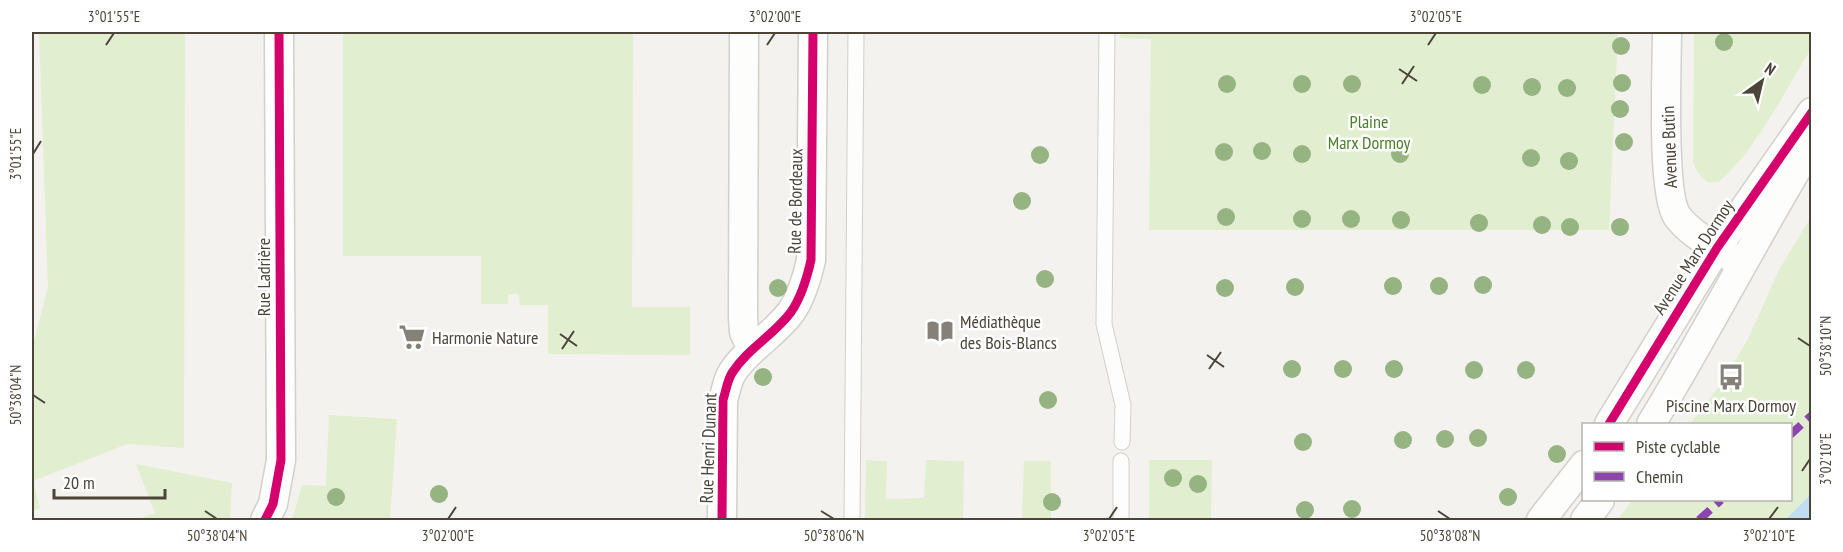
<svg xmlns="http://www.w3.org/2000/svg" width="1843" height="552" font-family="'PT Sans Narrow',sans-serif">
  <rect width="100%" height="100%" fill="#f4f2ee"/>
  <path fill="#e1eecf" d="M39 32H185L184 448 127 444 33 481 40 508 32 511V349L48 287Z
    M343 32H633L632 307H690V355L548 354V305H520L519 294H508V304H481V256H343Z
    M1121 32H1618L1609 230H1149L1151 39 1120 38Z
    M1694 32H1811V49C1786 89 1754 154 1718 182H1707L1698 173 1693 162Z
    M1811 217V494L1785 520H1617L1633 500H1790V424H1690L1721 384 1729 388 1741 369 1733 364 1748 339 1779 270Z
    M329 415 397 419 390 520H292L302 485 326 486Z
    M866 460 887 461 886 499 924 498 926 460 964 461 963 519H1022L1024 461H1051V520H865Z
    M1149 460H1212L1211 520H1149Z
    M136 464 232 483 230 520H136L155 513Z"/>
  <path fill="#c0ddf1" d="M1811 494V520H1785Z"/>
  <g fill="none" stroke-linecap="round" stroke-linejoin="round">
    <g stroke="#d2d0cb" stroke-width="17">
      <path id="service" d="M1107 32 1104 324 1123 405 1122 442
        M852 520 856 32
        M1121 520V461"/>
    </g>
    <g stroke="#d2d0cb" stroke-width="31">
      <path id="minor" d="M744 32 743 318 744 332 752 349
        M1667 32C1667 67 1661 191 1677 216 1690 234 1715 246 1732 258
        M1609 424 1717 248 1812 112
        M1651 424C1707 332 1756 236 1812 144
        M265 520 273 504 281 460 279 32
        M722 520 723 400C726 391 727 381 732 373 747 349 774 335 791 312 802 296 807 278 811 260L813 32
        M1541 520 1584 465
        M1585 520 1600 500"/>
    </g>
    <use href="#service" stroke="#fdfdfc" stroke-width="15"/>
    <use href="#minor" stroke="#fdfdfc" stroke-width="28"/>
    <path stroke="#8e44ad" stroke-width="8" stroke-dasharray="15 8" stroke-linecap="butt" d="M1790 435 1812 415
      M1699 520 1721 500"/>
    <g stroke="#fff" stroke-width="13">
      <path id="cycleway" d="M1609 424 1717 248 1812 112
        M265 520 273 504 281 460 279 32
        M722 520 723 400C726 391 727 381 732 373 747 349 774 335 791 312 802 296 807 278 811 260L813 32"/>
    </g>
    <use href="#cycleway" stroke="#d6006c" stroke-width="9"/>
  </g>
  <g fill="#96b382">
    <circle cx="1724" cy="42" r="9"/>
    <circle cx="1621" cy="46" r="9"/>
    <circle cx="1622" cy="83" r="9"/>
    <circle cx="1227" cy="84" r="9"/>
    <circle cx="1302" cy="84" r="9"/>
    <circle cx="1352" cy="84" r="9"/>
    <circle cx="1482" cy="85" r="9"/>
    <circle cx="1532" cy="87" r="9"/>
    <circle cx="1567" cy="88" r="9"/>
    <circle cx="1620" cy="109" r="9"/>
    <circle cx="1624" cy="142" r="9"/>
    <circle cx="1262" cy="151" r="9"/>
    <circle cx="1224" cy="152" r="9"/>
    <circle cx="1302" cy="154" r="9"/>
    <circle cx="1400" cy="154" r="9"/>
    <circle cx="1040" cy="155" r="9"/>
    <circle cx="1531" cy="158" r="9"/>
    <circle cx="1569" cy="161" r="9"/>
    <circle cx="1022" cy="201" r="9"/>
    <circle cx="1226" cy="217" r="9"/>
    <circle cx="1302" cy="219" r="9"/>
    <circle cx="1351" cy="219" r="9"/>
    <circle cx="1401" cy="220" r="9"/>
    <circle cx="1479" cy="223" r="9"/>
    <circle cx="1542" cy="225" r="9"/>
    <circle cx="1570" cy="227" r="9"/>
    <circle cx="1620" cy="227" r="9"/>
    <circle cx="1045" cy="279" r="9"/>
    <circle cx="1483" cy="285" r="9"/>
    <circle cx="1393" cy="286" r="9"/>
    <circle cx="1439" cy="286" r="9"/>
    <circle cx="1295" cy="287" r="9"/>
    <circle cx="778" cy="288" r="9"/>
    <circle cx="1225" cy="288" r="9"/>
    <circle cx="1292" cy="369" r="9"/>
    <circle cx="1343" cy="369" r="9"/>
    <circle cx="1394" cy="369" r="9"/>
    <circle cx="1474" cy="370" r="9"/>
    <circle cx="1526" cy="370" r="9"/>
    <circle cx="763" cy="377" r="9"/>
    <circle cx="1048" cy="400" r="9"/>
    <circle cx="1478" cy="438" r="9"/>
    <circle cx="1445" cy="439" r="9"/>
    <circle cx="1403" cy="440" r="9"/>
    <circle cx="1303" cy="442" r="9"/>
    <circle cx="1557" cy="454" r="9"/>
    <circle cx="1173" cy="478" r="9"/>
    <circle cx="1198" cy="484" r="9"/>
    <circle cx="439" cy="494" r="9"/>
    <circle cx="336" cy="497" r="9"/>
    <circle cx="1508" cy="497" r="9"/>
    <circle cx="1052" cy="502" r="9"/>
    <circle cx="1352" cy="509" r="9"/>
    <circle cx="1305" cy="510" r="9"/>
  </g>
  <path fill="none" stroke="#4b4439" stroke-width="2" d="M106 45 114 33M767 45 775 33M1428 45 1436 33M1399 69 1417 81M1402 84 1414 66M33 154 41 141M560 334 577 346M1798 338 1810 346M562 349 574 331M1207 355 1224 367M1209 369 1221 352M33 395 45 403M1802 471 1810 459M205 511 217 519M821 511 834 519M1438 511 1450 519M448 519 456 507M1109 519 1117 507M1769 519 1778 507"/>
  <defs>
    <g id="library-bare" transform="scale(2.07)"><path d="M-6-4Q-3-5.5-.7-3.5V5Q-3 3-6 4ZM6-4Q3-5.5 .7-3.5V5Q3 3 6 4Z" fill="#868178" stroke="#fff" stroke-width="2.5" paint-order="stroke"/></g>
    <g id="supermarket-bare" transform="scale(2.07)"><path d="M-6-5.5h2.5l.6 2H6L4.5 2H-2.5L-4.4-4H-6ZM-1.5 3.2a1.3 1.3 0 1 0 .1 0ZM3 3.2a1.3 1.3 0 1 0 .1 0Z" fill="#868178" stroke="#fff" stroke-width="2.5" paint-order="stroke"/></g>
    <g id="bus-bare" transform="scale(2.07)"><path d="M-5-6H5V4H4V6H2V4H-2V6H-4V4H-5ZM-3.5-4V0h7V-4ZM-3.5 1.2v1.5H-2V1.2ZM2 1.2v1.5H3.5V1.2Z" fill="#868178" stroke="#fff" stroke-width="2.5" paint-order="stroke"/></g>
  </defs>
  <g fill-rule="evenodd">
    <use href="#library-bare" x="940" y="331"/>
    <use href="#supermarket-bare" x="412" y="337"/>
    <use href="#bus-bare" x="1731" y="377"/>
  </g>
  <g text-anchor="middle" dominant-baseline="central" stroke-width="5" stroke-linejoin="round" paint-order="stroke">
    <g font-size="18" fill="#4a7f2a" stroke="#fff">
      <text x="1369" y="121">Plaine<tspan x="1369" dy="21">Marx Dormoy</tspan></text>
    </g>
    <g font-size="18" fill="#4b4439" stroke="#fff">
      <text transform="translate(1669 147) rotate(-92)">Avenue Butin</text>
      <text transform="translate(795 201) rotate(-89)">Rue de Bordeaux</text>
      <text transform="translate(1693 257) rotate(-57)">Avenue Marx Dormoy</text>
      <text transform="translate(263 277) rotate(-90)">Rue Ladrière</text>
      <text transform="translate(708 448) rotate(-88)">Rue Henri Dunant</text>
    </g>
    <g font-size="18" fill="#4b4439" stroke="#fff" text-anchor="start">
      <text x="960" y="321">Médiathèque<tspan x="960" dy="21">des Bois-Blancs</tspan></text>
      <text x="432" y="337">Harmonie Nature</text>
      <text x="1731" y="405" text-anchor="middle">Piscine Marx Dormoy</text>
    </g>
  </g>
  <rect width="1843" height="552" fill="none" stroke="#ffffff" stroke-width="66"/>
  <rect x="1582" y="423" width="210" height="78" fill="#ffffff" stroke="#b7b4b0" stroke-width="1.5"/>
  <rect x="1594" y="442" width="30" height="9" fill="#d6006c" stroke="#b7b4b0" stroke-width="1.5"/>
  <text x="1636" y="453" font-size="18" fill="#4b4439">Piste cyclable</text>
  <rect x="1594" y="472" width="30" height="9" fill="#8e44ad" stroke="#b7b4b0" stroke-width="1.5"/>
  <text x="1636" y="483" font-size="18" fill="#4b4439">Chemin</text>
  <g transform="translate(1762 81) rotate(34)" stroke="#ffffff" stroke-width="4.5" paint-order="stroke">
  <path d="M0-4.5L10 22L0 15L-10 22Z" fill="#4b4439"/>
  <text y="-9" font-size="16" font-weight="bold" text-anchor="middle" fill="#4b4439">N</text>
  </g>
  <path d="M54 489v9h111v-9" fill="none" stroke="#4b4439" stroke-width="3"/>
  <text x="63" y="489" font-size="18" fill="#4b4439" stroke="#ffffff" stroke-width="4.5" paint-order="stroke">20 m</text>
  <rect x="33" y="33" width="1777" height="486" fill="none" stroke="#4b4439" stroke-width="2"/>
  <g font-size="15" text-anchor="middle" fill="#4b4439">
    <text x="114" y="22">3°01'55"E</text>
    <text x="775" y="22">3°02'00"E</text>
    <text x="1436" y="22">3°02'05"E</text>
    <text transform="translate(16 154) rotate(-90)" y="5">3°01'55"E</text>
    <text transform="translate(1826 346) rotate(-90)" y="5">50°38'10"N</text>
    <text transform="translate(16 395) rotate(-90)" y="5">50°38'04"N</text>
    <text transform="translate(1826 459) rotate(-90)" y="5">3°02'10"E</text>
    <text x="217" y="541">50°38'04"N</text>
    <text x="448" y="541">3°02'00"E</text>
    <text x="834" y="541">50°38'06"N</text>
    <text x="1109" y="541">3°02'05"E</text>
    <text x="1450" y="541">50°38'08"N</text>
    <text x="1769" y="541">3°02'10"E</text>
  </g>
</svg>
